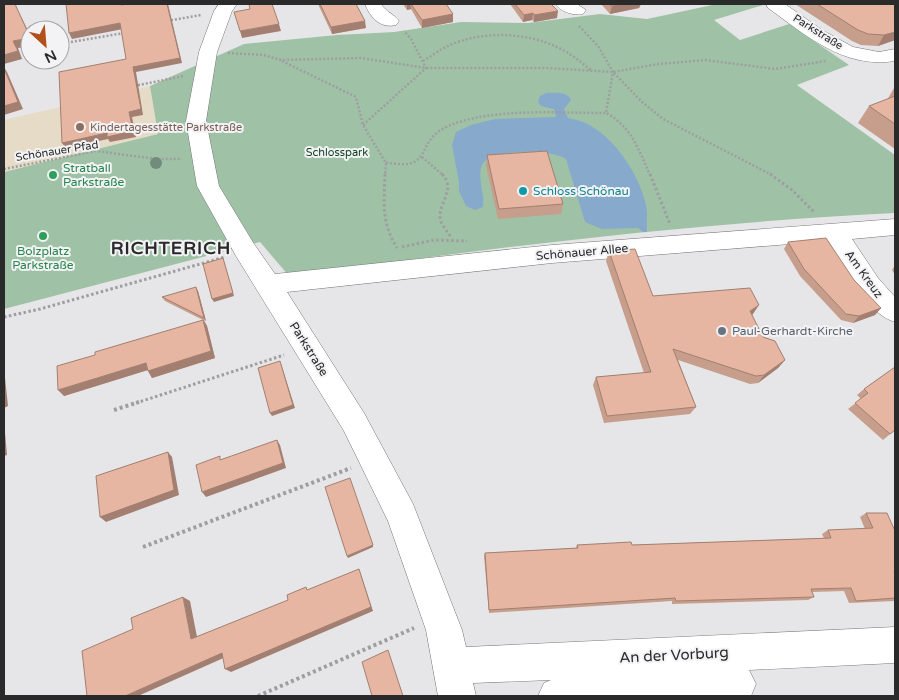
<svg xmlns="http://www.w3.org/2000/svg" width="899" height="700" font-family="'Varela Round',sans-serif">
  <rect width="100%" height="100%" fill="#e6e6e8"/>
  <path fill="#e6dbc6" d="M150 86 158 134 4 172V120Z"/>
  <path fill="#9fc2a7" d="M717 4 763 5 714 20 740 40 789 24 849 65 797 85 895 155V213C692 223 490 248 289 276L260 242 4 309V172L158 134 150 86 244 44 337 35 394 32 461 22 528 23 600 14 647 19Z"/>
  <path fill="#86a9cc" d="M546 93C555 93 567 91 571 100L564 109 568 118C576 120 584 121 591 126 617 141 639 175 646 205 648 214 646 223 647 232H643L638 228 602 229 585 222 566 159C553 149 490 148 482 165 477 175 485 196 483 207L475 210 466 206 459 191V182L452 145 456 132 471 125 495 119 556 117 554 109 541 106 538 102 540 96Z"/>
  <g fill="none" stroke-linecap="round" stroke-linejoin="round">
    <g stroke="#747476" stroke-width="1">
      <path id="minor" d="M219 4H237L232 11 217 52 206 121 219 186 254 244 275 274 552 245 895 219V235L852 239 878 278 895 297V322C865 313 844 267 828 241L552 263 287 292 364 413 413 504 462 630 466 647 895 627V663L749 670 756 684 751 696H538L544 683 551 680 473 683 476 696H438L426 630 388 521 344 431 236 256 197 186 186 121 199 52 214 11Z
        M365 4H381C386 12 394 14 399 21L396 25C380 29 370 17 365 4Z
        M555 4H577L586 10 583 14C574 16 561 12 555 4Z
        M766 4H785L822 30 853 47 879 52 895 49V61C844 69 807 36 768 8Z"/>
    </g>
    <path stroke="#9e9e9f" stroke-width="2.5" stroke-dasharray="2 2" stroke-linecap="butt" d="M167 21 201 15
      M579 26 598 46 613 72 606 113C631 126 639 150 650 175
      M71 42 124 33
      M228 53 264 55 281 60 361 58 426 68H547L613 72
      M282 61 356 97 363 125 386 163 385 175
      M423 61C432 56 440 49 450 45 482 31 525 32 557 47 570 53 581 62 592 71
      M134 86 184 76
      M363 125 426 68 411 39 404 31
      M422 157 443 175
      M386 163C393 163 402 165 409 164 425 159 422 150 431 139 436 132 445 127 453 124 498 108 559 113 606 113
      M4 169 96 151 157 159H182
      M772 175 663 119 643 103 613 72 658 64 705 60 775 69 826 61"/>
    <path stroke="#9e9e9f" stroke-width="3" stroke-dasharray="2.5 2.5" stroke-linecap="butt" d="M385 174C384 203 381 222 397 248
      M442 174C456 189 440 201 440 216 440 224 447 231 451 237
      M650 174 670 224
      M770 174 792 190 815 213
      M402 247 434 240 467 241
      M4 317 40 309 225 257
      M136 403 284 355"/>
    <path stroke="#9e9e9f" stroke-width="4" stroke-dasharray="3 3" stroke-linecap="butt" d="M114 410 139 402
      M143 547 351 468
      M258 696 414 628"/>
    <use href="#minor" fill="#fff" fill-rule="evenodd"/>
  </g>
  <circle fill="#718c7c" cx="156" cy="163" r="6"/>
  <path fill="#c79d8b" d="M318 4H356L366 28 332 34Z
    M403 4H446L453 22 422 28 411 9 407 10Z
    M510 4H551L557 18 534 22 532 20 523 22Z
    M601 4H641L639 8 610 14Z
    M795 4H895V40L878 46 861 45 852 41Z
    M894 88H895V149L858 123 869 106 887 100Z
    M487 155 563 204 561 214 498 219 486 166Z
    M788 242 881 308 875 315 853 323 841 320 800 276 784 249Z
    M609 251 653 296 753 314 752 315 763 337 785 360 778 368 758 383 750 384 678 360 696 407 690 414 604 423 593 385 596 377 644 373 606 261Z
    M895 265V275L892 270Z
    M198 291 206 321 204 320 207 326 215 358 152 378 148 371V370L64 396 95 355 203 320 165 301 162 297Z
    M895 367V430L883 440 848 409 861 399 857 395 864 389Z
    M866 513 895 531V601L849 603 844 591 812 592 814 597 808 600 672 604V601L489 613 484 556 485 553 576 548 577 545H632L824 538 822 534 828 530 865 529 860 517Z"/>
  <path fill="#a27f71" d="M15 4 30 35V37Z
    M167 4H168L182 63 136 72 143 115 132 117 136 137 110 142 108 139 66 148 62 143 129 112 133 67Z
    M407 4H410L411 9 407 10Z
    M627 4H641L639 8 610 14 612 6Z
    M558 11 557 18 534 22V15Z
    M533 13 532 20 523 22 524 15Z
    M453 14V22L422 28V20Z
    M365 21 366 28 332 34 331 27Z
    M120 23 123 29 72 39 69 33Z
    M279 24 281 31 242 38 240 31Z
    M895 32V40L878 46 884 35Z
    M30 38V46L18 48 22 59 4 64V55L13 41Z
    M4 67 7 72 23 109 4 115Z
    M223 258 234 296 214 302 212 299Z
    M196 287 198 291 206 321 204 318Z
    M759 305 753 314 744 320 750 311Z
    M881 308 875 315 853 323 859 316Z
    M203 320 207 326 215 358 152 378 148 371Z
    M785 360 778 368 758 383 764 375Z
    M146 363 151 369 64 396 58 390Z
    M281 364 295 408 272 416 270 413Z
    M4 368 8 406 4 408Z
    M4 421 7 455 4 456Z
    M277 440 280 445 286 468 206 497 202 492Z
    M168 452 172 457 179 495 106 522 100 517Z
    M373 545V547L348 558 347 556Z
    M359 569 373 611 231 672 225 669Z
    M183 597 190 601 198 642 191 639Z
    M222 653 228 656 138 696H125Z"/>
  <path fill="#e7b6a2" stroke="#a27f71" d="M4 4H15L30 37V38L13 41 18 51 4 55Z
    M66 4H121V5L127 4H167L180 58 133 67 141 109 129 112 133 131 107 137V133L62 143 59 72 126 59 120 23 69 33Z
    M249 4H272L279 24 240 31 234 12 250 9Z
    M320 4H356L365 21 331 27Z
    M411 4H446L453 14 422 20Z
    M515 4H551L558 11 534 15 533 13 524 15Z
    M609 4H627L612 6Z
    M817 4H895V32L884 35 868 34 858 30Z
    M4 68 18 102 4 106Z
    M895 96V124L869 106Z
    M547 151 563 204 499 209 487 155Z
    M826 238 854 280 881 308 859 316 846 314 804 269 788 242Z
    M635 249 653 296 750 288 759 305 750 311 763 337 775 341 785 360 764 375 756 376 673 349 696 407 607 416 596 377 651 372 609 251Z
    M223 258 233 293 212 299 203 264Z
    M196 287 204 318 162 297Z
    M203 320 211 351 148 371 146 363 58 390 57 366 95 355V352Z
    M280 361 293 405 270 413 258 368Z
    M895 367V430L890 434 855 403 868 393 864 389Z
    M277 440 283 463 202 492 196 465 220 456V460Z
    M168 452 174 490 100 517 96 476Z
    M350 478 373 545 347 556 325 487Z
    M866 513H887L895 531V571H894L895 574V598L856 601 851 588 811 589 814 597 676 601 675 598 489 610 485 553 578 548 577 545 631 542 632 545 831 538 828 530 873 528Z
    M359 569 371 607 225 669 222 653 125 696H87L82 651 133 629 131 618 183 597 191 639 288 600 287 595 306 587 307 590Z
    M388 650 403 696H372L362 662Z"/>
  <circle fill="#8d6e63" stroke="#f3f3f5" stroke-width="2" cx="80" cy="127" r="5"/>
  <g fill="#2e9e5b" stroke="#f3f3f5" stroke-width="2">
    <circle cx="53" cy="175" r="5"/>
    <circle cx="43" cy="236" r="5"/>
  </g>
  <circle fill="#0f9aa8" stroke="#f3f3f5" stroke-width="2" cx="523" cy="191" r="5"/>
  <circle fill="#6b7280" stroke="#f3f3f5" stroke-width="2" cx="722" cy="331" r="5"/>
  <g text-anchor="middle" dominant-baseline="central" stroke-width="4" stroke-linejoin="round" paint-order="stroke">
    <g font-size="11" fill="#2a2a2b" stroke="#f3f3f5">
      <text transform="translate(818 32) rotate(32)">Parkstraße</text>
      <text transform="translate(57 151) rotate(-9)">Schönauer Pfad</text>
    </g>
    <g font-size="11" fill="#785e54" stroke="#f3f3f5" text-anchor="start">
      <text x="90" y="127">Kindertagesstätte Parkstraße</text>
    </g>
    <g font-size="11" fill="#124223" stroke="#f3f3f5">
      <text x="337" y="152">Schlosspark</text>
    </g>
    <g font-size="12" fill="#27864d" stroke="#f3f3f5" text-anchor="start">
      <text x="63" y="168">Stratball<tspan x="63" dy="14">Parkstraße</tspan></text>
      <text x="43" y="251" text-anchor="middle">Bolzplatz<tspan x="43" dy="14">Parkstraße</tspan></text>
    </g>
    <g font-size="12" fill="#0d838f" stroke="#f3f3f5" text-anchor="start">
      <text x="533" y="191">Schloss Schönau</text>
    </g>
    <g font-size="12" fill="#2a2a2b" stroke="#f3f3f5">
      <text transform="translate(582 252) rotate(-5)">Schönauer Allee</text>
      <text transform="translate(864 274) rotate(54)">Am Kreuz</text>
      <text transform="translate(309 349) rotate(58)">Parkstraße</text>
    </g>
    <g font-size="12" fill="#5b616d" stroke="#f3f3f5" text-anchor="start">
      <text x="732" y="331">Paul-Gerhardt-Kirche</text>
    </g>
    <g font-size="15" fill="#2a2a2b" stroke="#f3f3f5">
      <text transform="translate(674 655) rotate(-3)">An der Vorburg</text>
    </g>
    <g font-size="18" font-weight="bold" letter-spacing="1" fill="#2a2a2b" stroke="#f3f3f5">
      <text x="171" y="248">RICHTERICH</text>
    </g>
  </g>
  <rect width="899" height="700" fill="none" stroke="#2a2a2b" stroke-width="10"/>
  <g transform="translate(45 45) rotate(154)"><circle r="24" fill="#f3f3f5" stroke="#a3a3a4"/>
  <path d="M0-4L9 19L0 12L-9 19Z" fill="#b3501a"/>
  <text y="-8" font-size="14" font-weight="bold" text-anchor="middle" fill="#2a2a2b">N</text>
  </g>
</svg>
